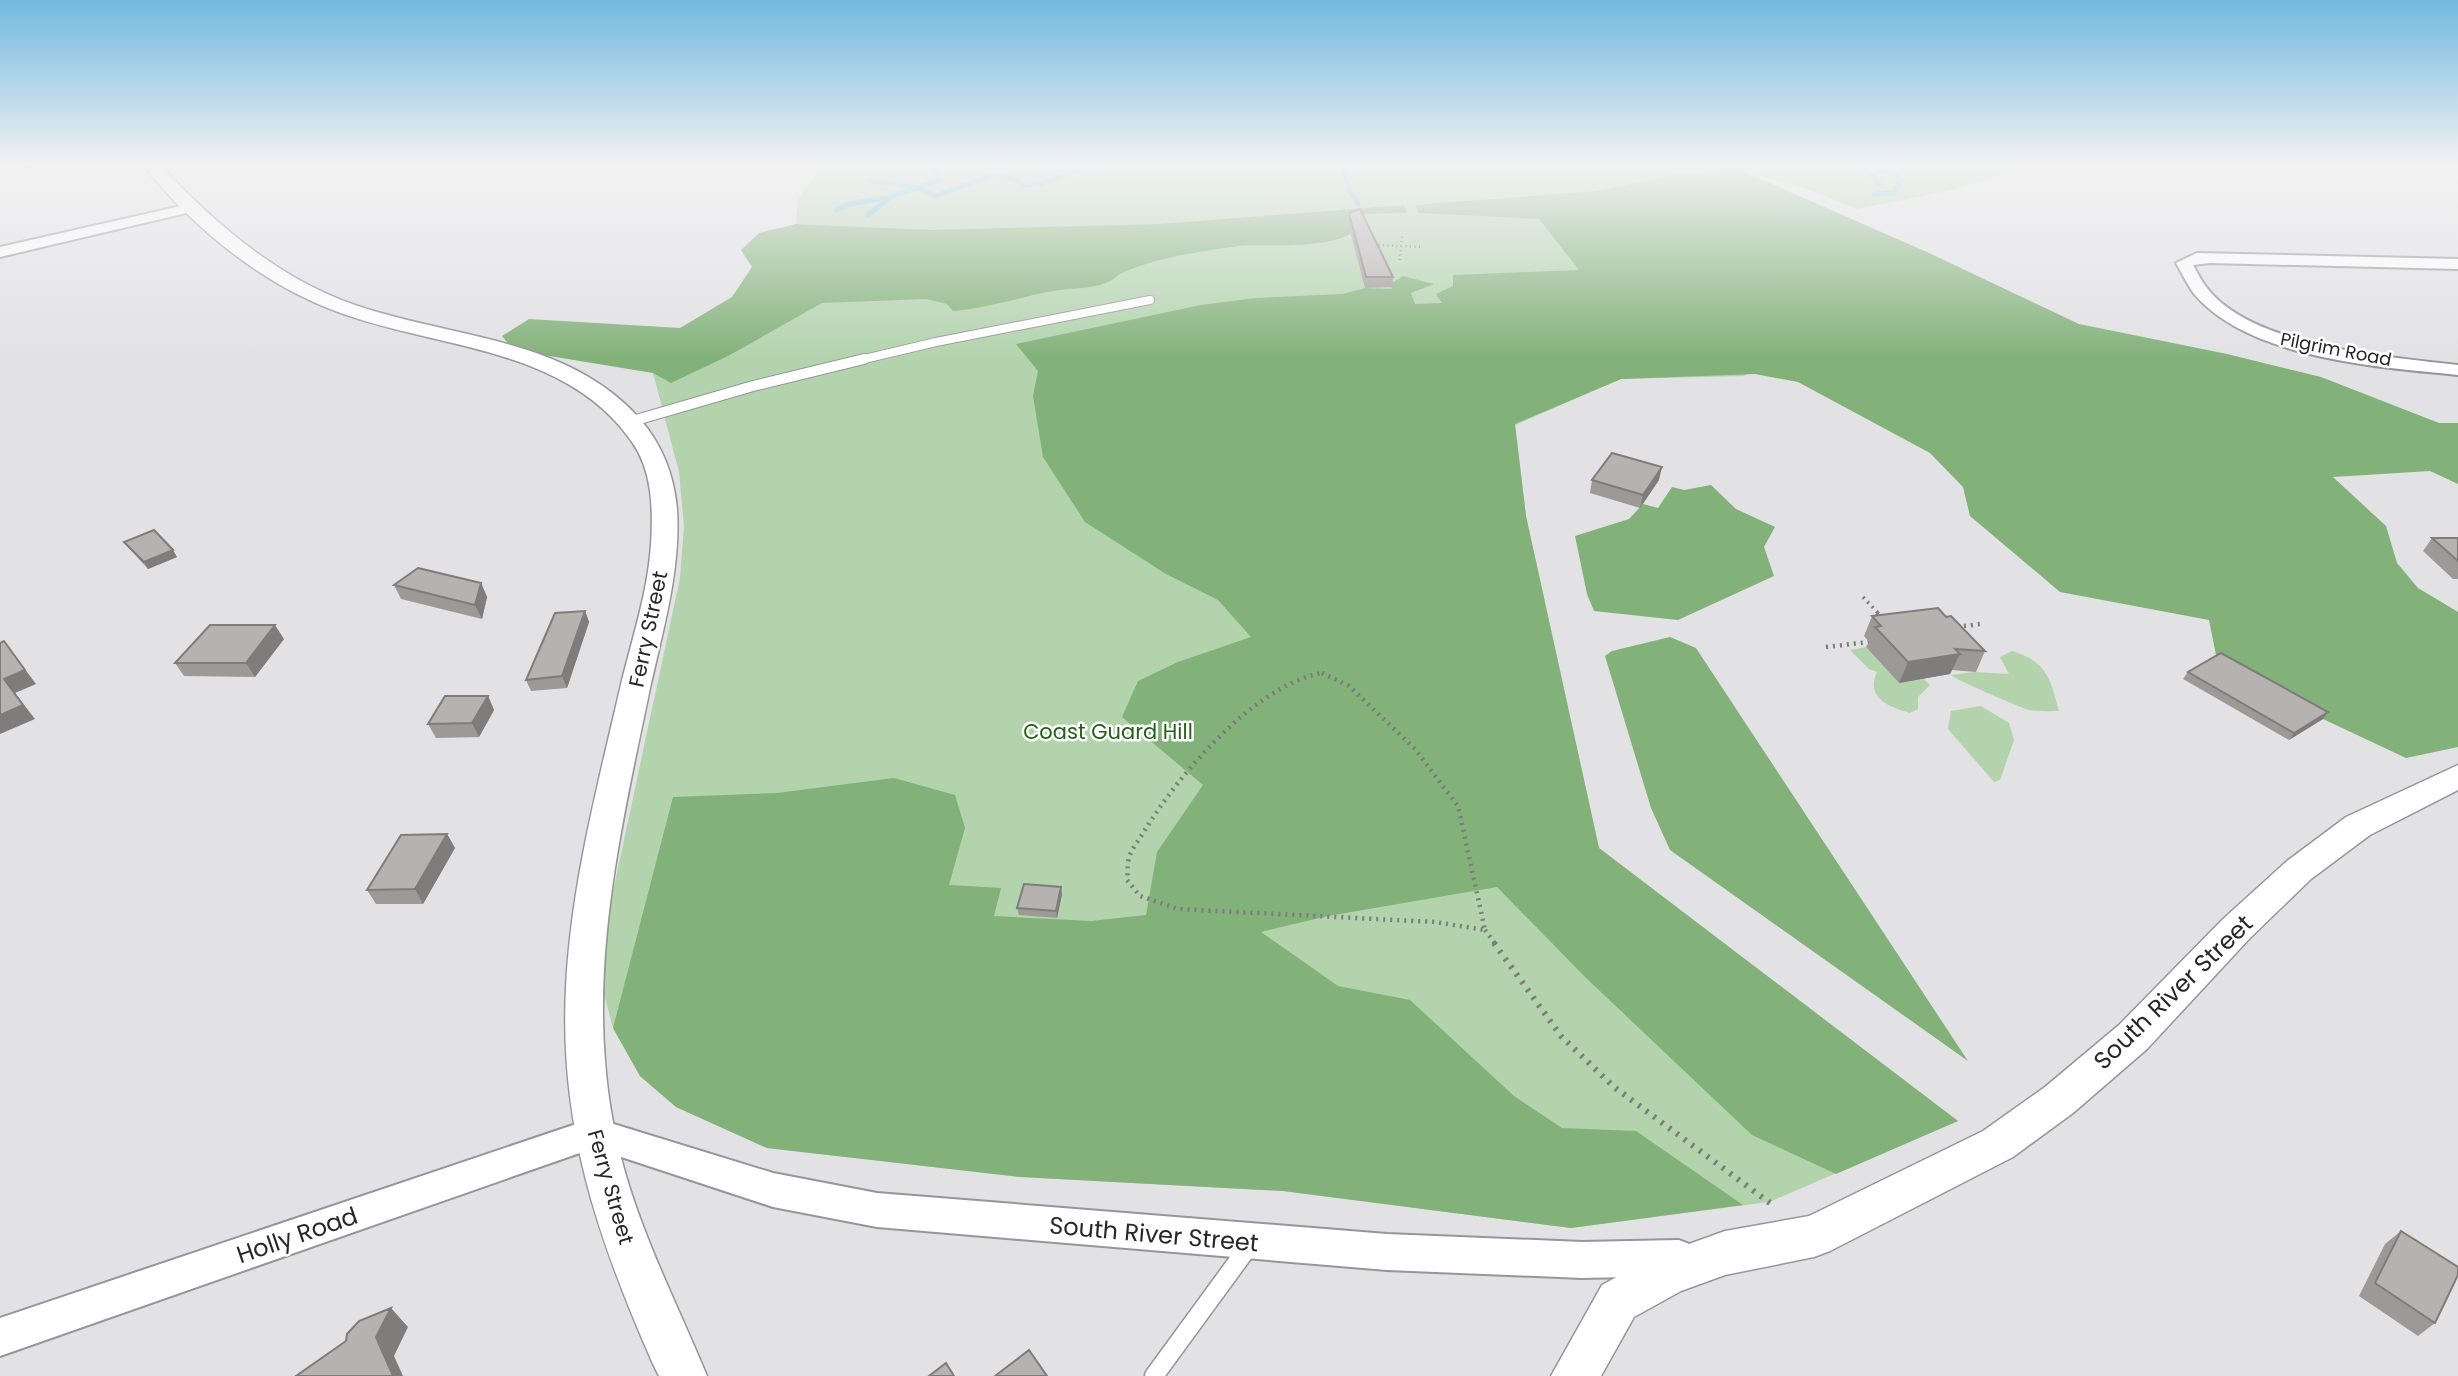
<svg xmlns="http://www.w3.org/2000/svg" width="2458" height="1376" font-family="Poppins,sans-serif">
  <rect width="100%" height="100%" fill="#e2e1e4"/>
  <path fill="#b2d3ac" d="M823 166H2027L1952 190 1857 209 1810 190 1744 171 1929 253 1744 376 1621 379 1515 425 1526 516 1599 848 1958 1121 1769 1202 1571 1228 1283 1191 1021 1177 767 1148 676 1107 640 1076 613 1028 602 986 603 938 680 578 684 526 679 472 653 373 918 229 796 224 798 198Z
    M1866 647 1899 683 1924 679 1930 685 1918 697V709L1910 713C1889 707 1865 698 1877 672L1869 669 1850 650Z
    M2012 651C2047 662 2050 678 2059 711 2049 711 2035 712 2026 709 2015 705 1956 680 1951 675L1974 672 2009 674 2000 657Z
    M1981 706 2009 723 2014 740 2000 780 1994 782 1948 729 1951 711Z"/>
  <path fill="#82b179" d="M1737 169 1929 253 2079 324 2227 354 2321 377 2439 423H2458V484L2430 471 2333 477 2386 526 2397 563 2418 588 2458 612V747L2406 758 2323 719 2217 660 2209 620 2060 592 1970 516 1963 487 1930 453 1798 382 1755 374 1621 379 1515 424 1526 516 1599 848 1958 1121 1836 1174 1752 1135 1585 977 1497 887 1328 916 1261 932 1338 986 1410 1000 1514 1096 1562 1128 1636 1131 1743 1205 1571 1228 1283 1191 1021 1177 767 1148 676 1107 640 1076 613 1028 673 797 777 793 894 778 955 795 965 828 949 885 1001 888 994 916 1091 921 1146 915 1157 852 1203 785 1122 717 1138 681 1178 662 1251 637 1218 600 1166 574 1085 522 1043 457 1033 396 1038 371 1016 344 1201 305 1255 298 1343 294 1365 288 1392 289 1390 284 1403 276 1434 284 1411 293 1415 304 1442 303 1436 294 1453 286V275L1579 270 1539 219 1419 213 1415 205 1596 191 1670 176Z
    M1404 205 1407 213 1364 214C1362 254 1267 243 1239 246 1202 251 1159 257 1124 272 1118 274 1113 281 1106 283 1090 289 1070 288 1053 291 1020 297 988 308 953 311L947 304 926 299 822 303 728 356 671 383 653 373 513 350 502 336 529 319 680 328 732 297 752 267 741 250 759 233 796 224 933 230 1160 224Z
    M1711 485 1736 509 1775 527 1764 547 1774 576 1678 620 1594 611 1587 594 1575 536 1629 519 1643 504 1658 508 1672 487 1684 490Z
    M1670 637 1696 648 1968 1061 1670 850 1651 808 1605 656 1612 651Z"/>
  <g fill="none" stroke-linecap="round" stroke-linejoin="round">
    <path stroke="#62c0d5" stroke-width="5" d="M1044 166 1069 171
      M1343 166 1349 190 1358 203
      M1863 166 1879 184
      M870 181 914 186 935 196 991 176 1012 178 1024 185 1038 184 1095 166
      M1874 194 1894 193 1901 180 1896 174 1877 170 1881 166
      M836 210 849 204 885 198
      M868 215 892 196 941 180 933 166"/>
    <g stroke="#979598" stroke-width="10">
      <path id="service-far2" d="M856 361 936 342 1150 300"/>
    </g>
    <g stroke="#979598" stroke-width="12">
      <path id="service-far1" d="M629 422 753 386 864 359"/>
    </g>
    <g stroke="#979598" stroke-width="21">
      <path id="service" d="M1154 1376 1249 1246"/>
    </g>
    <g stroke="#979598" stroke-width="4">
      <path id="minor" d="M194 203 199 204V210L0 257V247Z
        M2197 253 2458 259V269L2210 263 2193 265C2197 272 2201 281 2207 288 2252 347 2389 357 2458 365V375C2379 367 2251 359 2195 295 2188 286 2182 273 2176 263Z
        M594 1118 773 1173 877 1193 1387 1234 1582 1242 1679 1240 1692 1245 1697 1258 1692 1271 1679 1276 1582 1278 1387 1270 877 1227 773 1207 594 1148 0 1356V1318Z"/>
    </g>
    <g stroke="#979598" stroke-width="3">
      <path id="tertiary" d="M144 166H161C215 224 279 279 355 305 450 338 567 337 639 418 662 444 674 475 677 509 681 571 662 633 649 693 624 813 595 937 605 1061 614 1184 661 1266 707 1376H659L653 1364C598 1239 559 1126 566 988 571 883 599 781 622 680 633 636 648 590 651 545 653 511 653 471 632 442 566 346 437 349 338 312 263 285 193 228 144 166Z
        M2458 765V790L2370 835 2311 879 2249 939 2147 1049 2073 1113 2013 1157 1830 1251 1814 1257 1725 1275 1681 1291 1634 1317 1601 1376H1551L1602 1285 1653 1257 1725 1231 1809 1216 1983 1131 2045 1087 2119 1025 2223 919 2287 861 2346 817Z"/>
    </g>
    <path stroke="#7c7b7d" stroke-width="2.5" stroke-dasharray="1 3.5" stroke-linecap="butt" d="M1374 245 1423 247
      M1400 260 1402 235"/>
    <path stroke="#7c7b7d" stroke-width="3.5" stroke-dasharray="2 4.5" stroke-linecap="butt" d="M1863 597 1879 614"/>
    <path stroke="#7c7b7d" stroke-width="4.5" stroke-dasharray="2 5" stroke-linecap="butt" d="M1877 613 1883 619
      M1957 627 1980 624
      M1826 647 1869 642
      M1322 673 1349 686 1415 749 1458 806 1485 930 1435 922 1178 909 1140 896 1127 880C1128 873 1127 865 1129 858 1131 849 1140 839 1145 830 1179 774 1255 685 1322 673Z
      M1485 930 1496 945"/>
    <path stroke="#7c7b7d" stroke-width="6" stroke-dasharray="2.5 7" stroke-linecap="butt" d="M1494 943 1561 1036 1614 1087 1774 1206"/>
    <use href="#service-far2" stroke="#fff" stroke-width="8"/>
    <use href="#service-far1" stroke="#fff" stroke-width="10"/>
    <use href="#service" stroke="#fff" stroke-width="18"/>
    <use href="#minor" fill="#fff" fill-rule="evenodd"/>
    <use href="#tertiary" fill="#fff" fill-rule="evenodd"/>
  </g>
  <path fill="#9c9997" d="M1349 213 1393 277 1392 287 1365 288 1348 223Z
    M1592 480H1659L1640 508 1590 493Z
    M2432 538H2458V579H2453L2423 551Z
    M124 542 177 557 148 569 129 548Z
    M481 583 487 597 482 619 401 599 394 585Z
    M585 611 589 622 567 688 531 691 526 680Z
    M1872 616 1946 617 1985 651 1976 672 1952 670 1950 674 1899 683 1866 647 1869 642 1864 636Z
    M284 639 255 677 184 676 175 663Z
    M2188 672 2328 712 2323 719 2289 740 2183 679Z
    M488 696 494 710 479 737 436 738 428 724Z
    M447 834 455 848 423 904H376L367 890Z
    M1062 894 1057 918 1019 915 1017 908Z
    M2401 1231 2435 1323 2418 1336 2359 1296 2385 1244Z"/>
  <path fill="#7f7d7b" d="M20 166H42L22 170Z
    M1662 467 1659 480 1640 508 1643 495Z
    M173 550 177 557 148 569 144 562Z
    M481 583 487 597 482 619 475 605Z
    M585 611 589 622 567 688 562 676Z
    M275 625 284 639 255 677 246 663Z
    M4 641 36 684 15 693 35 719 0 734V715L4 679Z
    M1960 654 1950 674 1899 683 1908 662Z
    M488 696 494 710 479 737 472 723Z
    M2328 712 2323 719 2289 740 2294 733Z
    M447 834 455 848 423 904 415 889Z
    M1061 887 1062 894 1057 918 1056 911Z
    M391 1308 408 1327 394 1356 403 1376H393L376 1337Z"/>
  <path fill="#b5b2b0" stroke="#7f7d7b" stroke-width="2" d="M1360 209 1393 277H1366L1349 213Z
    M1612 453 1662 467 1643 495 1592 480Z
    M154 530 173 550 144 562 124 542Z
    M2432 538H2458V561Z
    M418 568 481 583 475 605 394 585Z
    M1938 608 1946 617 1951 616 1985 651 1955 649 1960 654 1908 662 1875 627 1881 626 1872 616Z
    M585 611 562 676 526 680 555 613Z
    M210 625H275L246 663H175Z
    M4 641 25 670 4 679 23 705 0 715V643Z
    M2221 653 2328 712 2294 733 2188 672Z
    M445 696H488L472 723 428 724Z
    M447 834 415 889 367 890 401 835Z
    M1024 884 1061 887 1056 911 1017 908Z
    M2401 1231 2458 1267V1275L2435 1323 2375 1283Z
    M391 1308 376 1337 393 1376H296L346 1341 347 1334 359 1321Z
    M1029 1350 1047 1376H995Z
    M946 1363 954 1376H929Z"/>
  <linearGradient id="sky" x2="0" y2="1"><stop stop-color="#72b9e0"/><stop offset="0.46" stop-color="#f2f2f3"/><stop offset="1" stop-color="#f2f2f3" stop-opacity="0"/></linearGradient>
  <rect width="2458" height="359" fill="url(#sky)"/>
  <g text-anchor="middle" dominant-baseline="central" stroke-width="5" stroke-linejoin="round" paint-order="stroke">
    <g font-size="18" fill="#282728" stroke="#fff">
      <text transform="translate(2336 349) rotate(11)">Pilgrim Road</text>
    </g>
    <g font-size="21" fill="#282728" stroke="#fff">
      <text transform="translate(648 629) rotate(-78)">Ferry Street</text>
      <text transform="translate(611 1187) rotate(74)">Ferry Street</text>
    </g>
    <g font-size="21" fill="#246218" stroke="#fff">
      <text x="1108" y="731">Coast Guard Hill</text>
    </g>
    <g font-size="24" fill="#282728" stroke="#fff">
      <text transform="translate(2173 992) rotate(-44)">South River Street</text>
      <text transform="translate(1154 1234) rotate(5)">South River Street</text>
      <text transform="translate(297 1235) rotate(-19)">Holly Road</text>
    </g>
  </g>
</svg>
